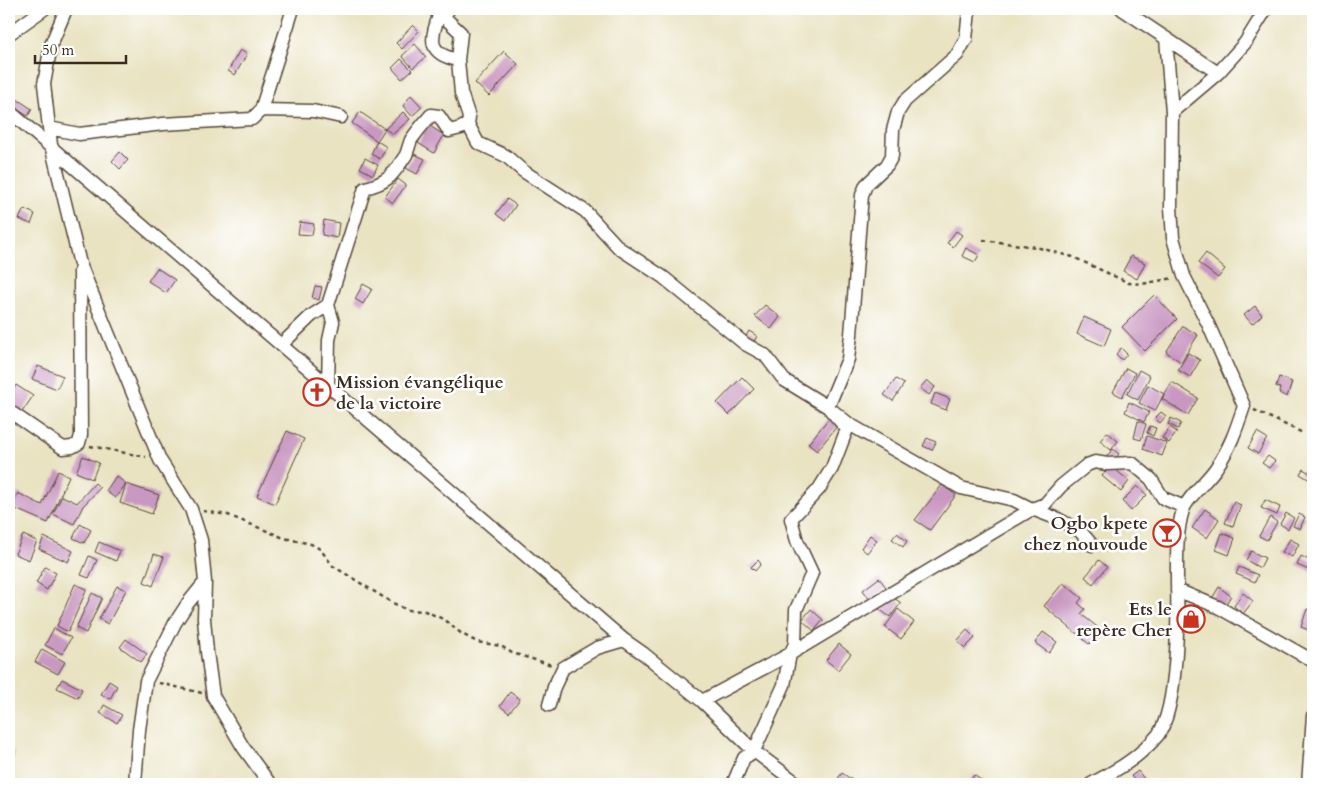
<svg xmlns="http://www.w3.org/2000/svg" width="1322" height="793" font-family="Cardo,serif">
  <rect width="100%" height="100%" fill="#fff"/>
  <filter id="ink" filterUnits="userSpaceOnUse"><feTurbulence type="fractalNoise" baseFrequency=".02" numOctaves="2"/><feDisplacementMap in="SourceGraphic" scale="10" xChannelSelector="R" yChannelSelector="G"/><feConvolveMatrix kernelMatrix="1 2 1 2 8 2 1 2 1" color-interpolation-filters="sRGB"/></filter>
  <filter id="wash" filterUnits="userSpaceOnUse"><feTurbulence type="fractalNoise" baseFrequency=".0096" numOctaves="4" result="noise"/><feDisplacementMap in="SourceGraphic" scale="20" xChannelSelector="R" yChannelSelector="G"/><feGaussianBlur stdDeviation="1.12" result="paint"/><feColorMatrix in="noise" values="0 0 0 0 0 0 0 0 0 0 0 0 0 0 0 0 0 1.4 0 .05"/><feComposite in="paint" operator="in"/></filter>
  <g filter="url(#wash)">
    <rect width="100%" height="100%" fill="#e9e3c2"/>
    <g id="blocks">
      <path fill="#c998c2" d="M413 25 419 31 402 49 396 43Z
        M415 44 426 57 413 68 402 56Z
        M240 50 247 54 235 75 228 71Z
        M504 51 518 64 489 96 475 83Z
        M401 59 412 70 402 79 392 68Z
        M9 94 32 109 28 116 9 104Z
        M411 95 422 107 412 116 403 106Z
        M360 112 385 129 403 112 410 119 393 134 385 129 377 141 352 123Z
        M428 125 444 135 434 153 418 143Z
        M377 141 387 147 380 159 371 154Z
        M120 152 128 160 120 169 112 161Z
        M414 154 425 159 417 174 406 168Z
        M365 158 378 165 373 175 360 168Z
        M398 179 406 185 393 203 385 197Z
        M507 199 516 205 505 221 496 214Z
        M24 209 35 214 31 224 19 219Z
        M324 220 339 223 337 238 322 235Z
        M300 222 314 224 312 235 298 234Z
        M956 231 962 235 953 247 947 243Z
        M966 248 979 255 975 262 962 256Z
        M1206 253 1225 269 1218 278 1198 263Z
        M1131 256 1145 263 1137 279 1123 271Z
        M157 268 175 280 166 293 148 281Z
        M363 284 372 289 363 304 355 299Z
        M315 286 322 287 319 300 312 298Z
        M1154 295 1177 319 1145 351 1122 327Z
        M765 305 780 317 771 329 755 316Z
        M1255 306 1262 315 1252 324 1244 315Z
        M1084 317 1111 329 1104 346 1077 334Z
        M1183 326 1198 335 1181 362 1166 352Z
        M749 331 757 336 752 345 744 340Z
        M1121 348 1127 354 1122 360 1116 354Z
        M1188 353 1200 360 1190 377 1178 370Z
        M38 366 63 376 57 389 32 379Z
        M1126 368 1135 373 1122 397 1113 392Z
        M1139 370 1150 376 1138 400 1127 394Z
        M742 377 754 389 729 415 717 403Z
        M1279 377 1292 382 1287 397 1279 393 1280 388 1276 387Z
        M896 379 904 384 893 401 884 395Z
        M927 380 935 387 929 395 920 388Z
        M1172 382 1198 398 1188 415 1162 399Z
        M16 385 33 396 22 412 9 403V396Z
        M1148 385 1164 394 1155 411 1139 403Z
        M935 393 950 399 946 410 931 404Z
        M1129 402 1149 412 1144 422 1125 412Z
        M1161 412 1166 416 1160 423 1155 418Z
        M829 418 838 425 817 451 808 444Z
        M1171 418 1181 423 1178 429 1168 424Z
        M1138 421 1146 424 1141 440 1134 438Z
        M1150 426 1156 428 1153 436 1147 433Z
        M1170 427 1177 432 1169 443 1162 438Z
        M287 431 304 439 275 504 257 496Z
        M1107 432 1118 441 1111 450 1100 441Z
        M1257 432 1267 438 1258 454 1248 448Z
        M1147 436 1167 443 1162 456 1143 449Z
        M927 438 936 442 932 450 923 446Z
        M1113 449 1119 454 1111 463 1105 458Z
        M83 456 99 463 92 479 76 472Z
        M1268 456 1275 461 1269 468 1262 463Z
        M1110 465 1129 481 1121 492 1102 476Z
        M1303 469 1313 475 1310 480 1300 474Z
        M58 471 69 476 48 523 11 507 18 493 42 505Z
        M116 476 126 484 159 495 152 514 120 503 126 484 115 498 106 491Z
        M95 483 100 488 83 506 74 524 53 514 62 496 77 503Z
        M942 485 956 495 930 530 915 520Z
        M1137 486 1147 495 1131 511 1122 501Z
        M1265 500 1280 507 1277 515 1261 508Z
        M1234 502 1241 505 1233 526 1225 523Z
        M1205 509 1219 519 1207 538 1192 528Z
        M1286 513 1294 518 1288 529 1280 524Z
        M1299 514 1305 517 1300 529 1293 526Z
        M1270 517 1277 522 1267 540 1259 536Z
        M80 524 91 530 84 543 73 538Z
        M897 533 907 541 903 547 892 539Z
        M1222 533 1235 538 1229 555 1216 550Z
        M23 535 37 541 29 560 15 554Z
        M870 535 877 540 867 553 861 548Z
        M44 537 73 551 68 562 39 549Z
        M1290 539 1299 544 1292 557 1282 552Z
        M99 542 120 551 116 561 95 552Z
        M1251 551 1265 558 1260 568 1246 560Z
        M154 554 164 557 153 586 144 582Z
        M89 556 97 560 89 578 81 575Z
        M1301 556 1313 562V572L1297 565Z
        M758 560 761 564 755 571 751 567Z
        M1099 560 1107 567 1093 584 1085 577Z
        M45 567 56 573 47 590 36 583Z
        M1239 567 1258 575 1255 582 1236 574Z
        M879 578 886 587 870 600 863 590Z
        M1063 583 1082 598 1078 603 1085 609 1081 614 1101 630 1089 644 1044 606Z
        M75 584 87 589 68 632 57 626Z
        M117 586 126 590 108 624 99 619Z
        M1219 587 1231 596 1223 608 1211 600Z
        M92 593 102 598 86 633 76 628Z
        M1243 593 1253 601 1243 614 1234 606Z
        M890 595 901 603 890 617 879 609Z
        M811 609 823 620 814 631 802 620Z
        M898 609 914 622 901 639 885 627Z
        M1307 609 1313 611V632L1301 627Z
        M54 628 71 638 62 654 45 645Z
        M967 630 975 638 965 648 957 641Z
        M1043 632 1057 642 1049 653 1035 643Z
        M126 639 147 654 141 662 120 647Z
        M839 644 851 654 838 670 826 660Z
        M42 649 65 662 58 674 35 662Z
        M62 679 82 689 78 698 57 688Z
        M109 681 117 686 110 699 101 694Z
        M510 692 520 699 509 713 500 706Z
        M104 705 122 715 117 723 100 713Z
        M9 751 15 753 11 761 9 760Z
        M1138 771 1145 780 1140 784H1138L1131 776Z
        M842 773 858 784H834Z
        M974 775 985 783 984 784H968Z"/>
    </g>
  </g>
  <g filter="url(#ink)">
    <use href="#blocks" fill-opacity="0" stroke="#554637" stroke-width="1"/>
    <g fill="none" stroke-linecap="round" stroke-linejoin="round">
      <g stroke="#554637" stroke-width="15">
        <path id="street" d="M66 9 51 45 44 84 51 145 80 264 160 460 191 509 201 540 205 582 204 619 207 652 213 696 243 747 270 784
          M435 9 439 16C429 41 429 54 458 60L461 93 469 117 468 124 478 143 506 156 523 171 585 211 619 248 663 277 745 344 765 355 784 380 828 407 849 424 961 488 1014 500 1032 509 1058 519 1080 531 1092 545
          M449 9 443 16 461 33 458 60
          M1122 9 1218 73
          M9 34 44 9
          M1166 38 1172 112
          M261 110 313 111 341 117
          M9 111 624 640 644 654 702 701 754 751 798 784
          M49 128 79 134 163 124 252 119 261 110 293 9
          M281 345 311 316 328 305
          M328 387 329 340 333 322 328 305 365 188C390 182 392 175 406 155 408 150 409 145 411 140 417 131 424 123 431 115L439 116 449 131 461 128 468 124
          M9 411 63 448 72 447 79 443 81 435 80 271
          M1177 590 1218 607 1313 661
          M702 701 790 654 1032 509 1045 504 1061 486 1087 465 1095 462 1107 464 1132 463 1151 479 1163 498 1184 507
          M549 705 554 687 563 668 597 648 624 640
          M135 784 139 730 146 681 175 623 188 603 205 582
          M733 784 744 758 754 751 784 685 790 654 795 644 796 610 812 573 797 541 791 519 819 489 832 468 847 429 828 407 848 359 851 335 862 195 866 185 887 165 892 156 893 130 898 112 905 101 957 55 966 39 969 11 971 9
          M1091 784C1117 770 1139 758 1158 735 1178 707 1178 617 1177 582 1177 558 1176 532 1183 510 1187 498 1208 480 1216 468 1230 448 1236 430 1244 406L1209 326 1184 276 1173 238 1171 207 1172 112 1218 73 1245 43 1266 9
          M1308 784 1313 716"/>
      </g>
      <path stroke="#554637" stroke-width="2.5" stroke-dasharray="4 4" stroke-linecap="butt" d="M983 240 1036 247 1073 257 1129 283 1142 284 1173 278
        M1254 410 1303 433
        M90 446 146 457
        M203 511 228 515 284 538 311 544 320 549 333 566 391 602 407 610 425 611 443 619 462 634 477 642 501 646 512 653 552 665
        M9 528V529
        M159 683 202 693"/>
      <use href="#street" stroke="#fff" stroke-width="12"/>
    </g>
  </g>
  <defs>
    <g id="church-ring" transform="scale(1.4375)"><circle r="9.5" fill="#fff" stroke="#c8321e" stroke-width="1.5"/><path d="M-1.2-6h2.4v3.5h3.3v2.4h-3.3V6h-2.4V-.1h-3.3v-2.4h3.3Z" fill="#c8321e"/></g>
    <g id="bar-ring" transform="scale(1.4375)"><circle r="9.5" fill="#fff" stroke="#c8321e" stroke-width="1.5"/><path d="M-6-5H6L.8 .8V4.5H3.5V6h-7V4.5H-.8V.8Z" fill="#c8321e"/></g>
    <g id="shop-ring" transform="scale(1.4375)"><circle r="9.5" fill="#fff" stroke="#c8321e" stroke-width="1.5"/><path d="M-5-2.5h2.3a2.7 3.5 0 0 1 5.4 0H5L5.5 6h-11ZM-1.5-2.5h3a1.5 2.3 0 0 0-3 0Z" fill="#c8321e"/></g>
  </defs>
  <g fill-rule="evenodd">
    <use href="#church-ring" x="317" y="392"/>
    <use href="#bar-ring" x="1167" y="533"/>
    <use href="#shop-ring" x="1191" y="619"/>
  </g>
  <g text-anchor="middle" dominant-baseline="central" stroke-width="5" stroke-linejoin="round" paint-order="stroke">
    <g font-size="18" font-weight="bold" fill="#3b2a1e" stroke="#fff" text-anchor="end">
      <text x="336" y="382" text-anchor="start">Mission évangélique<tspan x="336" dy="21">de la victoire</tspan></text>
      <text x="1148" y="523">Ogbo kpete<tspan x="1148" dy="21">chez nouvoude</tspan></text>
      <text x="1172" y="609">Ets le<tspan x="1172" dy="21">repère Cher</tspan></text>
    </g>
  </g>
  <rect width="1322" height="793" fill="none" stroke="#fff" stroke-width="30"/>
  <path d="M35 55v8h91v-8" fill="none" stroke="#3b2a1e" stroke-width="2.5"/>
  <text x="42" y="55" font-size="15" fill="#3b2a1e" stroke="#ffffff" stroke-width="4" paint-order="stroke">50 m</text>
</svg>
